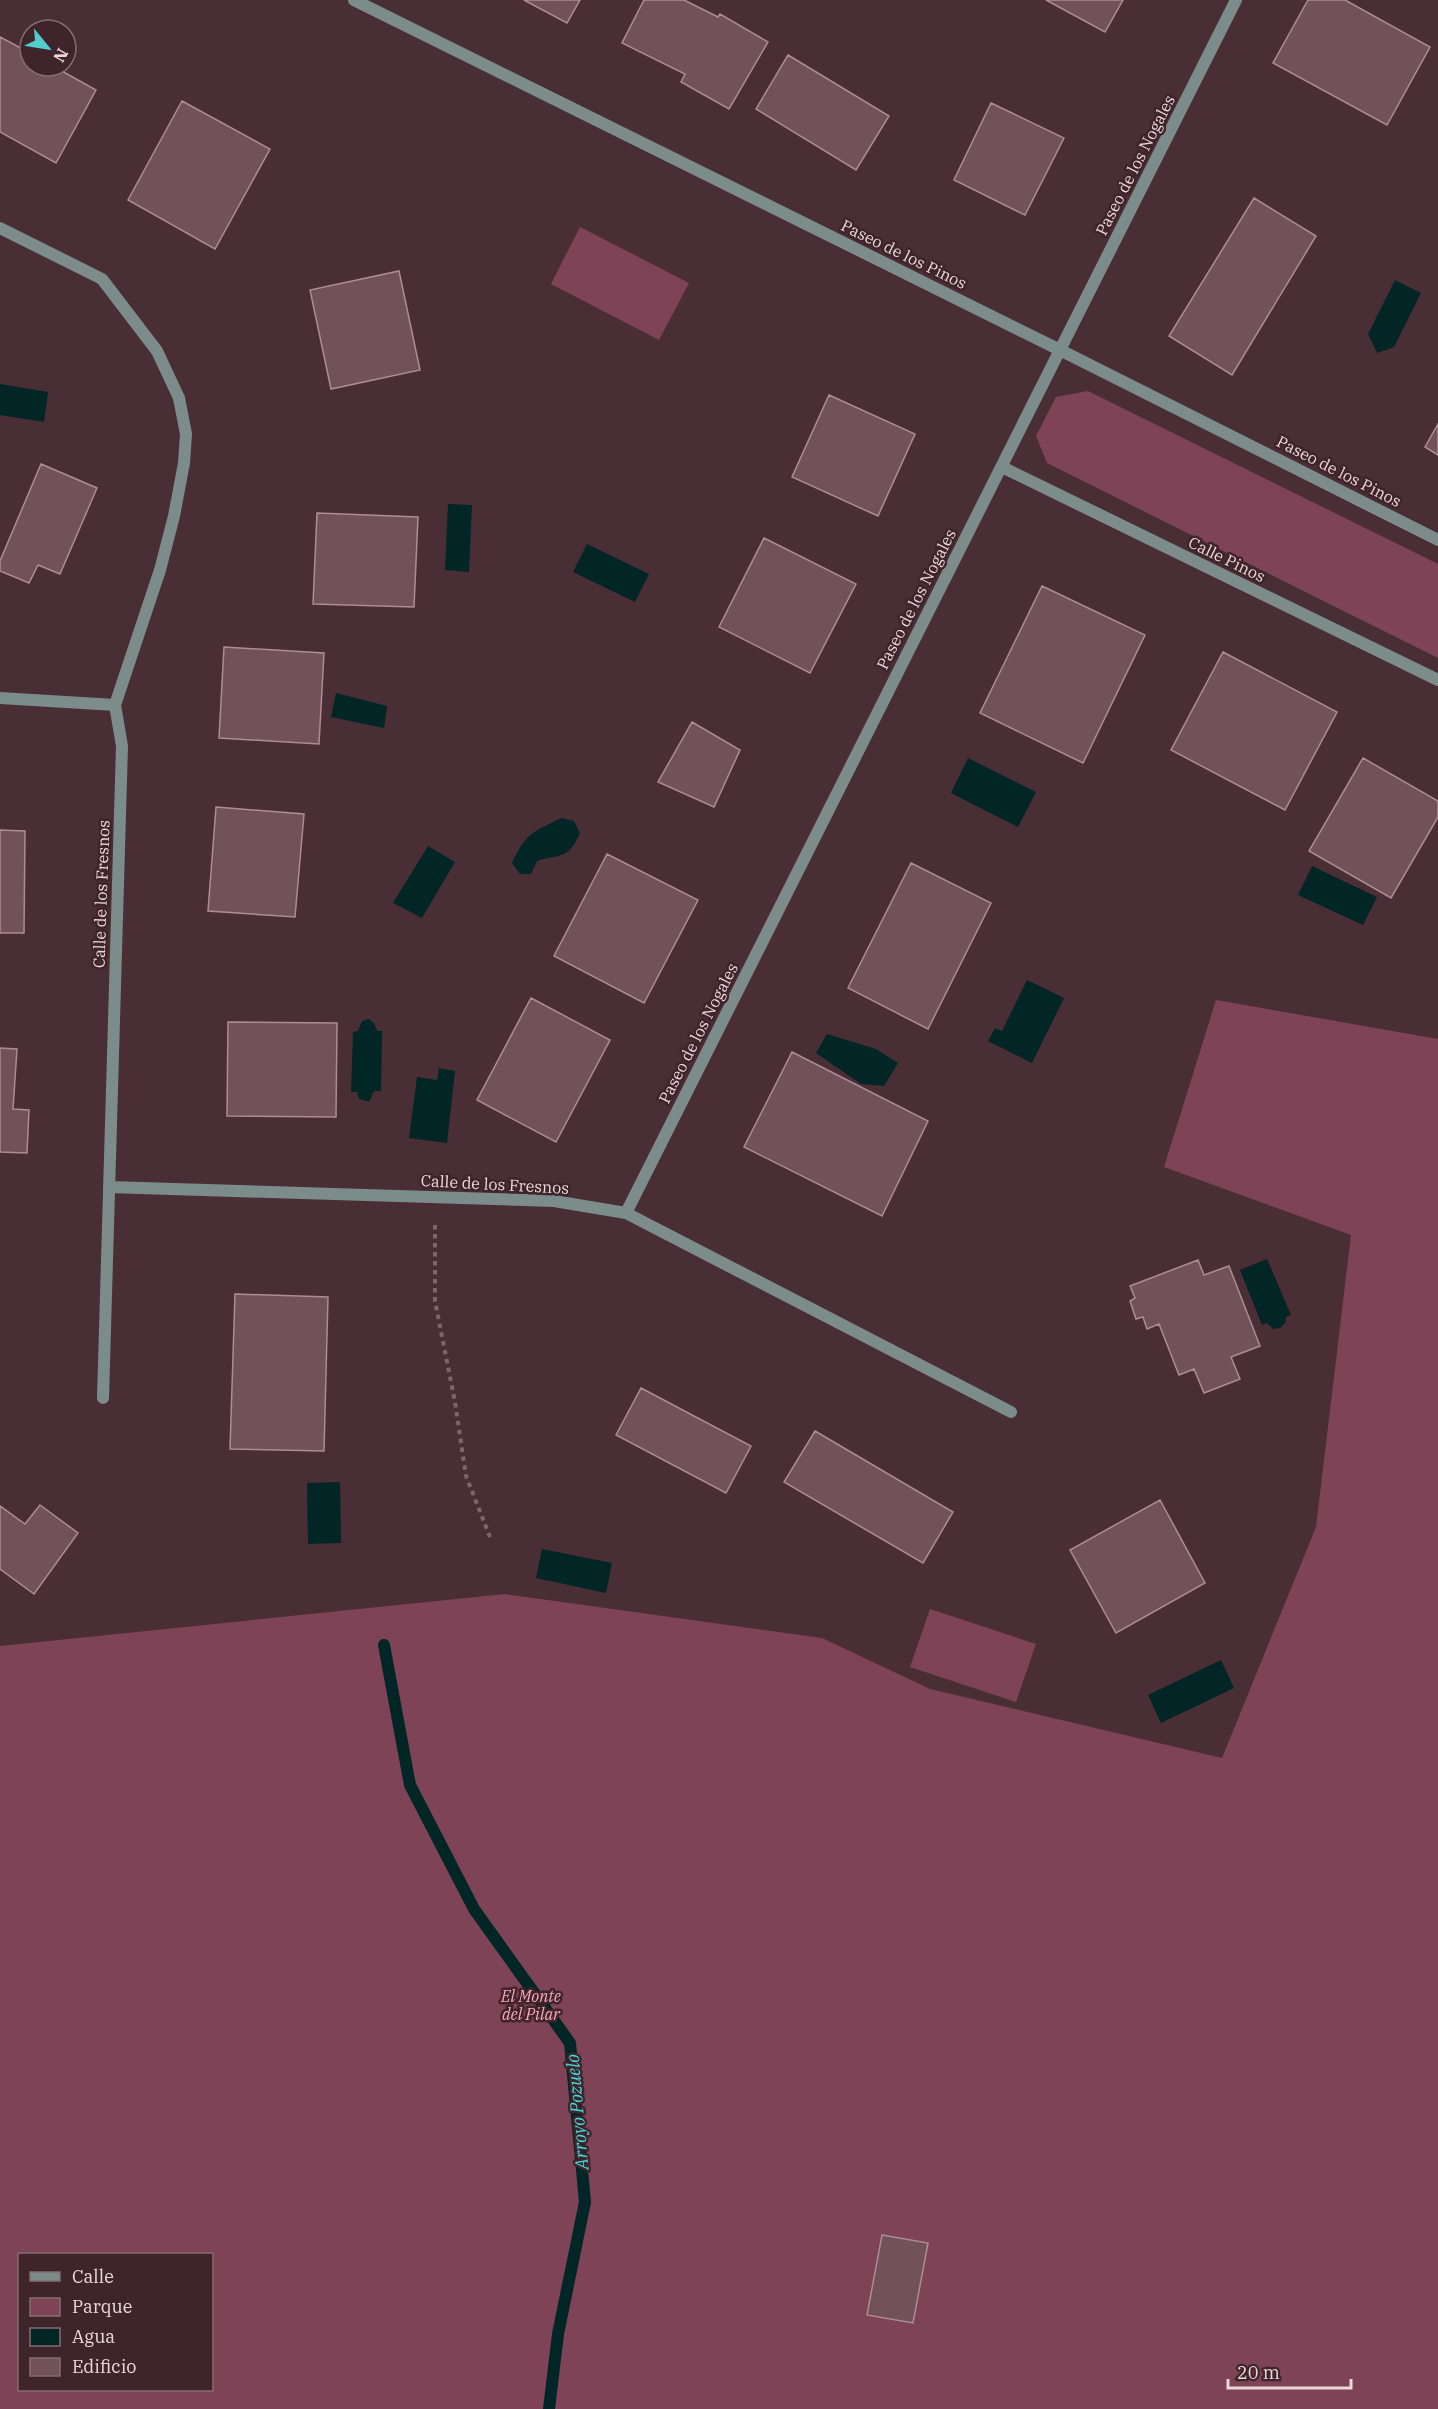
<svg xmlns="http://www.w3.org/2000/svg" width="1438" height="2409" font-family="'IBM Plex Serif',serif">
  <rect width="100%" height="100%" fill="#4a2e36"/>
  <path fill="#7f4357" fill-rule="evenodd" d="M580 227 689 283 659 340 551 284Z
    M1088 391 1438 564V658L1047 463 1036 436 1056 397Z
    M1216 1000 1438 1039V2409H0V1646L505 1594 822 1638 930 1689 1222 1758 1316 1527 1351 1235 1164 1167ZM20 2254H212V2390H20Z
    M930 1609 1036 1644 1016 1702 910 1667Z"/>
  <path fill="#012625" d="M1395 280 1421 293 1394 347 1377 353 1368 334Z
    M0 384 48 392 44 422 0 415Z
    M448 504 472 505 469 572 445 570Z
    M587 544 649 574 635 602 573 572Z
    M336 693 387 706 384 728 331 717Z
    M968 758 1036 792 1018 827 951 793Z
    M562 818 574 821 580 833C569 859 561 854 537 861L531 874H520L512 863C525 834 534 831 562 818Z
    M428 846 455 862 422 918 393 903Z
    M1312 866 1377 897 1363 925 1298 895Z
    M1027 980 1064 998 1032 1063 988 1041 995 1028 1002 1031Z
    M369 1019 374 1023 377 1031H382L381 1091H374L369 1102 359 1099 357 1092H351L353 1032 358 1031 362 1021Z
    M827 1034 876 1049 898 1063 884 1086 861 1084 816 1053Z
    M439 1068 455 1071 447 1143 409 1138 417 1077 437 1080Z
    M1267 1259 1291 1315 1286 1317 1285 1323 1280 1328 1273 1329 1267 1323 1262 1325 1240 1270Z
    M340 1482 341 1543 308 1544 307 1483Z
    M542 1549 612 1563 606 1593 536 1578Z
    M1221 1660 1234 1688 1161 1723 1148 1695Z"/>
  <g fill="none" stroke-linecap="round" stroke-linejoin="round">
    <path stroke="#012625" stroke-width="12" d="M384 1645 410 1785 474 1909 570 2043 585 2202 558 2334 549 2409"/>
  </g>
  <path fill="#71525b" stroke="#ae8c95" stroke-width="1.5" d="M524 0H580L567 23Z
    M644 0H684L718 17 720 14 768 42 729 109 681 82 685 74 622 43Z
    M1046 0H1123L1105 32Z
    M1308 0H1345L1430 47 1387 125 1273 63Z
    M0 37 30 53V66H53L96 90 56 163 0 132Z
    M788 55 889 116 856 170 756 109Z
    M182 101 270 149 215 249 128 200Z
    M991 103 1064 138 1025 215 954 180Z
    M1254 198 1316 236 1232 375 1169 336Z
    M399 271 420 370 331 389 310 290Z
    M829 395 915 434 878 516 792 477Z
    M1438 424V455L1425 447Z
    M41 464 97 488 60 574 38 565 29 583 0 571V561Z
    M317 513 418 517 414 607 313 604Z
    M764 538 856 584 810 673 719 627Z
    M1042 586 1145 635 1083 763 980 713Z
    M224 647 324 653 319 744 219 738Z
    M1223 652 1337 712 1285 810 1171 750Z
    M692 722 740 750 714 807 658 782Z
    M1363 758 1438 801V817L1391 898 1309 851Z
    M216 807 304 814 295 917 208 911Z
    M0 830 25 831 24 933H0Z
    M607 854 698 900 644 1003 554 956Z
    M911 863 991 903 928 1029 848 988Z
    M531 998 610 1040 556 1142 477 1100Z
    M228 1022 337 1023 336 1117 227 1116Z
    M0 1048 17 1049 13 1109 29 1110 27 1153 0 1152Z
    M792 1052 928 1121 882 1216 744 1147Z
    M1198 1260 1204 1275 1229 1266 1260 1346 1231 1357 1240 1379 1204 1393 1194 1369 1179 1375 1159 1324 1147 1329 1143 1317 1136 1319 1130 1301 1135 1298 1130 1286Z
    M235 1294 328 1297 324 1451 230 1449Z
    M641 1388 751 1446 726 1493 616 1435Z
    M815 1431 953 1512 923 1563 784 1482Z
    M1160 1500 1205 1583 1116 1633 1070 1550Z
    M40 1505 78 1533 34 1594 0 1569V1506L25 1524Z
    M882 2235 928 2243 913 2323 867 2315Z"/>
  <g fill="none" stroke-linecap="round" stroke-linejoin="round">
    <path stroke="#7e656c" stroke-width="4" stroke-dasharray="4.5 4.5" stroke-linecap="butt" d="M435 1225V1301L455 1402 466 1476 490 1537"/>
    <path stroke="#7c8c8b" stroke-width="12" d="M354 0 1060 350 1438 540
      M0 228 102 279 157 351 179 398 186 434 184 463 174 516 160 570 115 705 122 746 103 1398
      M1002 467 1438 680
      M0 698 115 705
      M109 1187 554 1201 626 1213 1011 1412
      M626 1213 1236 0"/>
  </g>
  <g text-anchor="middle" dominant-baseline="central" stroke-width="5" stroke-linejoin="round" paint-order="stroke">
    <g font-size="16" fill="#ead8dc" stroke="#3f242c">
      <text transform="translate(1135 165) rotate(-63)">Paseo de los Nogales</text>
      <text transform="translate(904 254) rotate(26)">Paseo de los Pinos</text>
      <text transform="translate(1339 471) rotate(27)">Paseo de los Pinos</text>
      <text transform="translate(1227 559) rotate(26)">Calle Pinos</text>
      <text transform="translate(916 599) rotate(-63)">Paseo de los Nogales</text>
      <text transform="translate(101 894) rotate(-88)">Calle de los Fresnos</text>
      <text transform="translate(698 1033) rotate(-63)">Paseo de los Nogales</text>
      <text transform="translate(495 1184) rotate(3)">Calle de los Fresnos</text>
    </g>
    <g font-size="16" font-style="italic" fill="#fba6c0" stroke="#3f242c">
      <text x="531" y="1996">El Monte<tspan x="531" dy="18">del Pilar</tspan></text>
    </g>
    <g font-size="18" font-style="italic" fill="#3be2e0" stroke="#3f242c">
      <text transform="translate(577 2112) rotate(-95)">Arroyo Pozuelo</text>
    </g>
  </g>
  <rect x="18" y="2253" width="195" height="138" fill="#3f242c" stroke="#836c72" stroke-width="1.5"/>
  <rect x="30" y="2272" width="30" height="9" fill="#7c8c8b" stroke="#836c72" stroke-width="1.5"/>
  <text x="72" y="2283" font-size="18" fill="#ead8dc">Calle</text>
  <rect x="30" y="2298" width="30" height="18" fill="#7f4357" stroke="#836c72" stroke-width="1.5"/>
  <text x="72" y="2313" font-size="18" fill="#ead8dc">Parque</text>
  <rect x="30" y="2328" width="30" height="18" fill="#012625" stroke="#836c72" stroke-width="1.5"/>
  <text x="72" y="2343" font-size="18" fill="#ead8dc">Agua</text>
  <rect x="30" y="2358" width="30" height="18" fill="#71525b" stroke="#836c72" stroke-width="1.5"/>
  <text x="72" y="2373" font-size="18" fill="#ead8dc">Edificio</text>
  <g transform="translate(48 48) rotate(120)"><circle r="28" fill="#3f242c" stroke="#836c72" stroke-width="1.5"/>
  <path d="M0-4.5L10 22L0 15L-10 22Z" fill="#53cdcb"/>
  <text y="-9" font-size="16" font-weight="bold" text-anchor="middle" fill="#ead8dc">N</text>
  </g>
  <path d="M1228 2379v9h123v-9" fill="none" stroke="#ead8dc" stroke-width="3"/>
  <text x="1237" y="2379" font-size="18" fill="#ead8dc" stroke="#3f242c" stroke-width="4.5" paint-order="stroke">20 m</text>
</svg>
